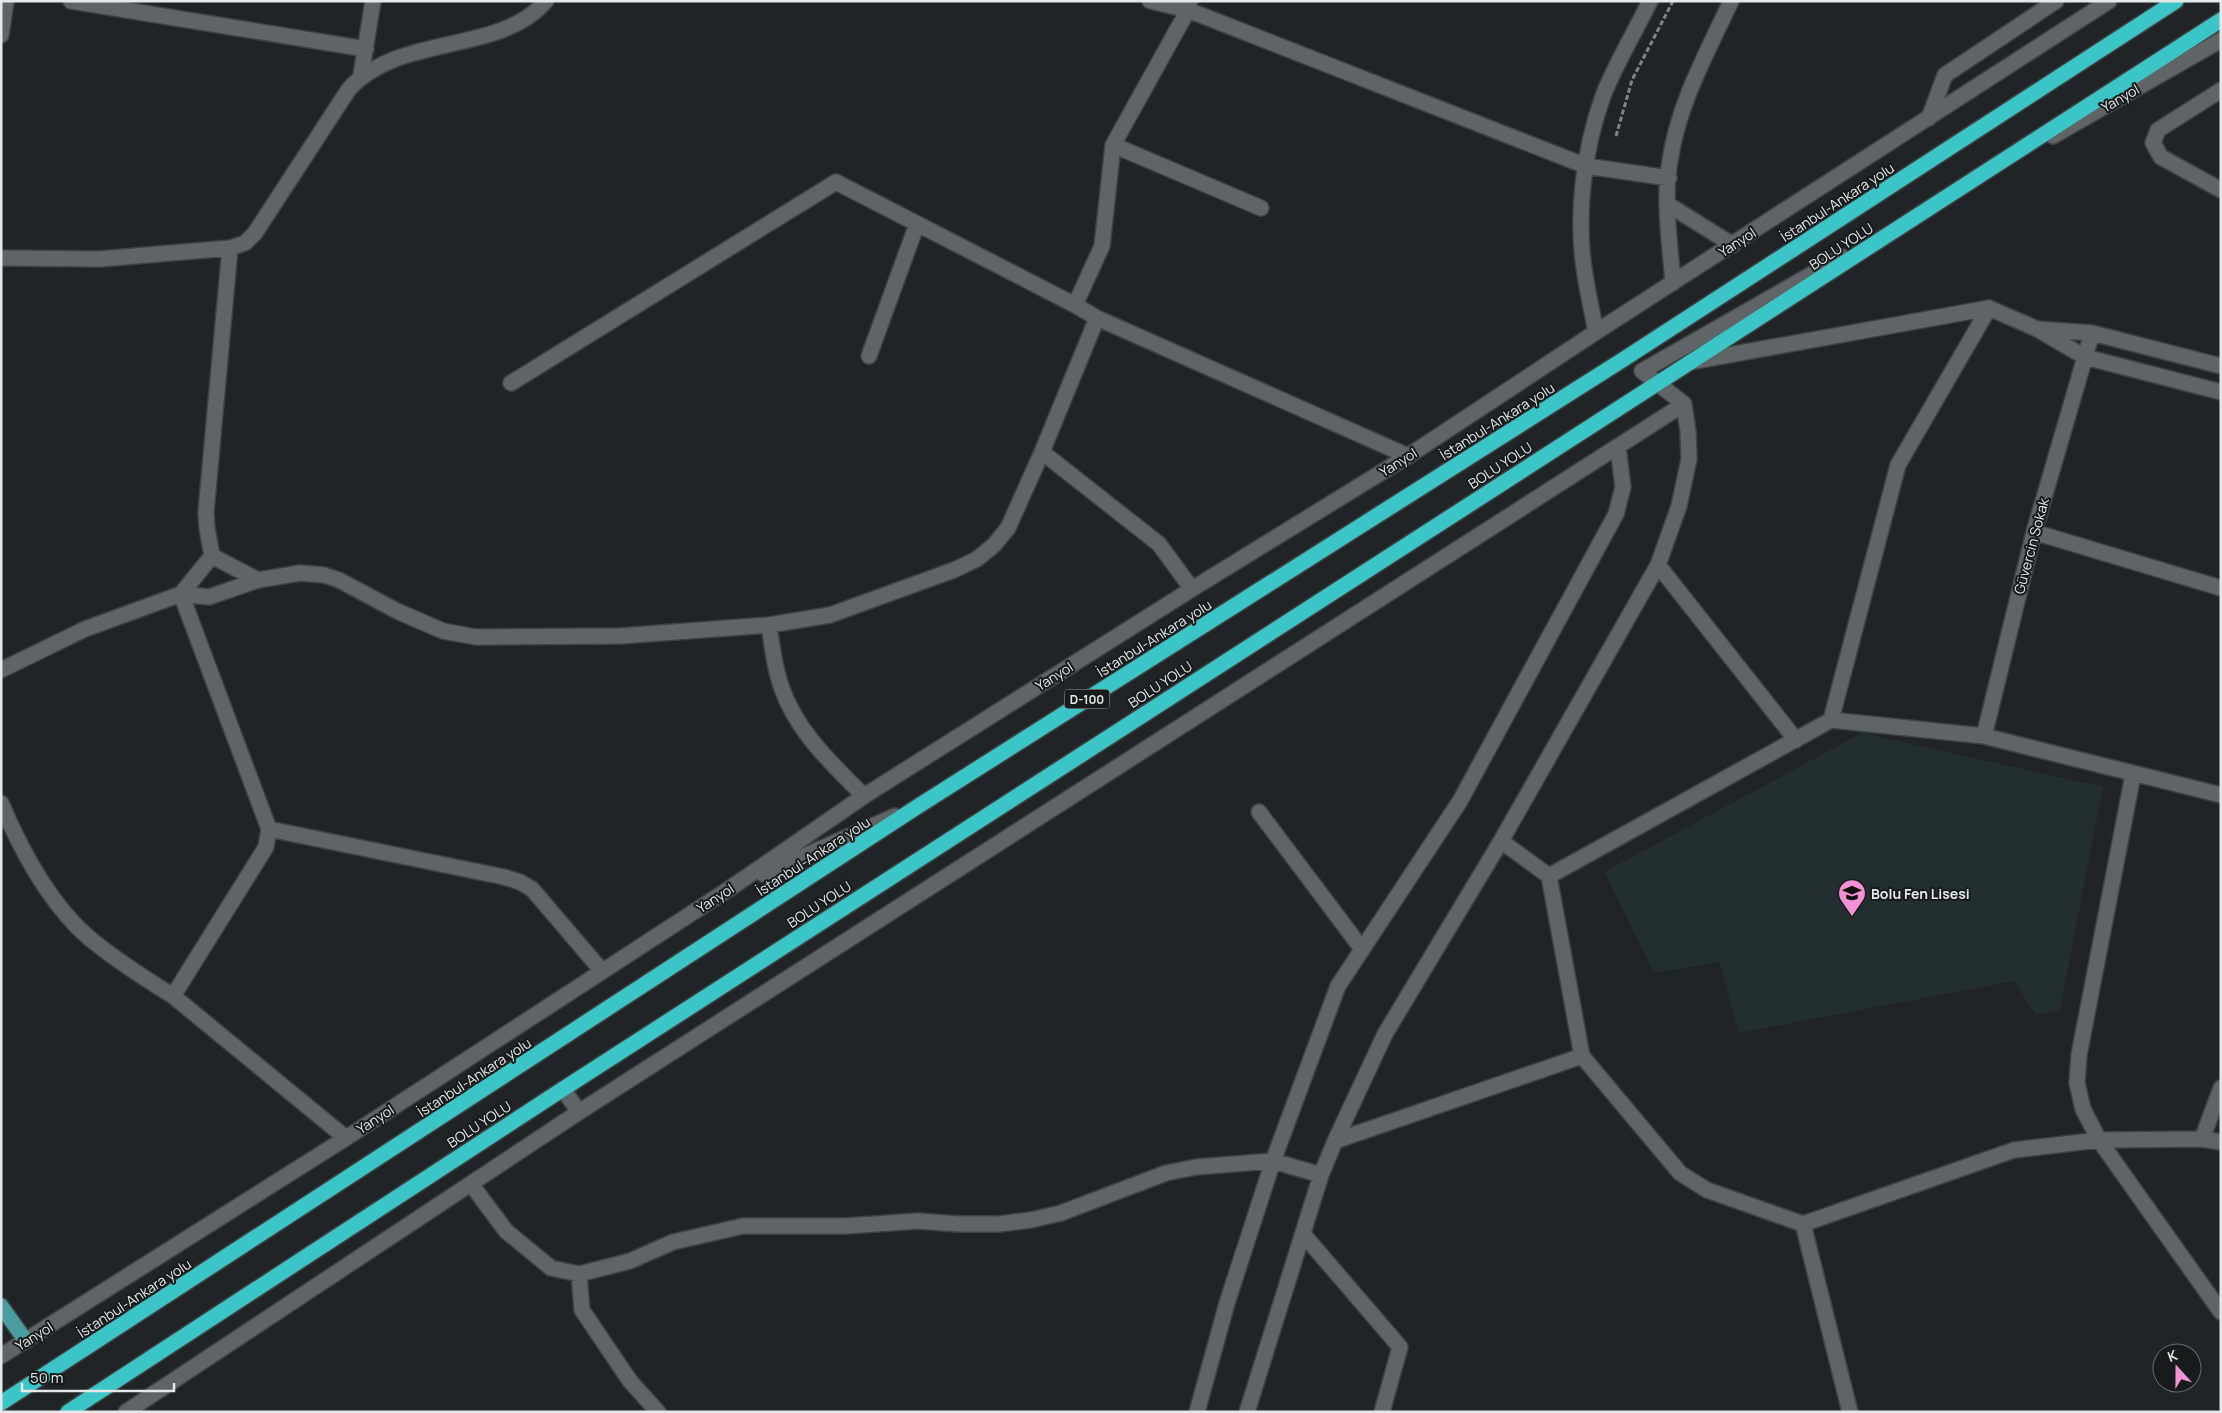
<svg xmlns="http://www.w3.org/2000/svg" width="2222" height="1413" font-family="Manrope,sans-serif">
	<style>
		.built { fill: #232e31 }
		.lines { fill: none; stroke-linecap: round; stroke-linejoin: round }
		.minor-casing { stroke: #3f4243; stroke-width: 18 }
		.major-casing { stroke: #3f4243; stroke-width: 18 }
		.highway-casing { stroke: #3f4243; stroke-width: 18 }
		.path { stroke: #828587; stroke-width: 3; stroke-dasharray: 5 2.5; stroke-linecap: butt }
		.minor { stroke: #5f6466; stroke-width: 15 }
		.major { stroke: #4a9ea0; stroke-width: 15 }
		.highway { stroke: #3cc5c7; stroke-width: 15 }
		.labels { text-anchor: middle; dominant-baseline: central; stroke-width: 4; stroke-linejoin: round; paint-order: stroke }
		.shield { fill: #171b1c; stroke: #a7aaac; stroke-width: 1 }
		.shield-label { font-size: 12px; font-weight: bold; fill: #e5e8e9 }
		.street-label { font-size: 14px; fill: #e5e8e9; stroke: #171b1c }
		.poi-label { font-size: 14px; font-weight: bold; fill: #e5e8e9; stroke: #171b1c; text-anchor: start }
	</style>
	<rect width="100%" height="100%" fill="#202426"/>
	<path class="built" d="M1862 733 2103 787 2060 1010 2036 1015 2014 981 1739 1033 1719 962 1654 973 1604 872Z"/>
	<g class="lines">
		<g class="minor-casing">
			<path id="minor" d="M71 1 366 49
				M1150 1 1188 10 1586 166 1669 178
				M1 35 6 1
				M361 75 373 1
				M2221 90 2158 130 2153 143 2161 157 2221 190
				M1929 118 1945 75 2056 1
				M2053 136 2221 40
				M1113 145 1261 208
				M1667 204 1733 245
				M1 258 100 259 230 248
				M1673 283C1670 243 1663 201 1670 161 1678 104 1707 53 1731 1
				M1097 318 1075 305 1102 246 1113 145 1188 10 1190 1
				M1596 332C1592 311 1587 290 1584 268 1576 213 1584 149 1603 96 1615 65 1635 32 1650 1
				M869 356 917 224
				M1690 362 1989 308 2037 329
				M2221 366 2092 333 2037 329 2085 357 2221 392
				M511 383 836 182 1075 305
				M1042 452 1097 318 1408 456
				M2034 532 2221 588
				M212 556 258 580
				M1658 565 1796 740
				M769 625C772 645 774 666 781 686 796 731 831 763 864 796
				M1 670 85 629 181 594 209 597 258 580 300 573 324 575 339 580 397 611 443 631 476 637 620 636 769 625 830 615 954 570 977 559 994 545 1008 528 1042 452 1159 544 1192 589
				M1831 720 1984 736 2221 795
				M1984 736 2034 532 2092 333
				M2133 775 2079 1055 2077 1083 2083 1109 2099 1140 2221 1312
				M1 803C21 850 49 903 88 937 114 959 144 978 173 996
				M1259 812 1362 949
				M269 829 181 594 212 556 207 528 206 512 230 248 245 243 255 233 349 89C400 33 500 55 546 1
				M1501 841 1549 876 1582 1056
				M763 874 895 816
				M1549 876 1831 720 1898 465 1989 308
				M563 1089 579 1112
				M346 1138 173 996 266 847 269 829 504 877 520 882 532 889 602 971
				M2202 1139 2221 1088
				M1335 1141 1582 1056 1680 1173 1707 1190 1803 1224 1850 1412
				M471 1184 506 1231 551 1268 579 1274 630 1261 673 1242 743 1226H846L918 1221 959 1224H999L1031 1220 1061 1213 1166 1173 1196 1167 1273 1161 1321 1175
				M1803 1224 2014 1150 2099 1140 2202 1139 2221 1142
				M1303 1234 1400 1347 1382 1412
				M579 1274 582 1310 630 1381 658 1412
				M1 1356 346 1138 729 889 864 796 1192 589 1408 456 1596 332 2109 1
				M126 1412 579 1112 1684 404 1642 371 1842 257
				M1197 1412 1227 1303 1273 1161 1338 986 1460 801 1616 514 1623 487 1618 447
				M1247 1412 1321 1175 1335 1141 1385 1034 1501 841 1658 565 1679 506 1689 459 1688 431 1684 404"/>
		</g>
		<g class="major-casing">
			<path id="major" d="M1 1306 26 1341"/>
		</g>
		<g class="highway-casing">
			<path id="highway" d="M1 1403 920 805 1624 359 2176 1
				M68 1412 563 1089 2221 20"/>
		</g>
		<path class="path" d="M1616 136 1632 80 1673 1"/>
		<use href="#minor" class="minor"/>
		<use href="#major" class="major"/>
		<use href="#highway" class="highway"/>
	</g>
	<defs>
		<g id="school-pin" transform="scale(1.4375)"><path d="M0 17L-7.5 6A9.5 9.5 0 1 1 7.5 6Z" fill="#f391d5" stroke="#171b1c"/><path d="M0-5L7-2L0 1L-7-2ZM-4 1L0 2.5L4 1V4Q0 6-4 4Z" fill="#111"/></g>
	</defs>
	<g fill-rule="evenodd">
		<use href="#school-pin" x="1852" y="893"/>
	</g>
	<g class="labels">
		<rect class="shield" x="1064.5" y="689.5" width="45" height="19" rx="4"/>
		<g class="shield-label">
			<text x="1087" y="699">D-100</text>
		</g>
		<g class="street-label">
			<text transform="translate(2120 98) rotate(-30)">Yanyol</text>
			<text transform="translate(1837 202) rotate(-33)">İstanbul-Ankara yolu</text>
			<text transform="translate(1737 242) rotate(-33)">Yanyol</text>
			<text transform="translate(1841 246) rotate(-33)">BOLU YOLU</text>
			<text transform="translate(1497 421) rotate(-32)">İstanbul-Ankara yolu</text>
			<text transform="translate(1398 462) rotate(-32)">Yanyol</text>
			<text transform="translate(1500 465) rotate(-33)">BOLU YOLU</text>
			<text transform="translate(2031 546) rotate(-75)">Güvercin Sokak</text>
			<text transform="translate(1154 638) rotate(-32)">İstanbul-Ankara yolu</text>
			<text transform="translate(1054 676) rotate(-32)">Yanyol</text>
			<text transform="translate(1160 684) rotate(-33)">BOLU YOLU</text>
			<text transform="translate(813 856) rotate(-33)">İstanbul-Ankara yolu</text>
			<text transform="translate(715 898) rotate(-33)">Yanyol</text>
			<text transform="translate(819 904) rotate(-33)">BOLU YOLU</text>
			<text transform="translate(474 1077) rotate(-33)">İstanbul-Ankara yolu</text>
			<text transform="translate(375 1119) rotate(-33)">Yanyol</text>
			<text transform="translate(479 1124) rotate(-33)">BOLU YOLU</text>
			<text transform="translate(134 1298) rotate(-33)">İstanbul-Ankara yolu</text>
			<text transform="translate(34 1336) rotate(-32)">Yanyol</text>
		</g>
		<g class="poi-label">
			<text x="1871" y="893">Bolu Fen Lisesi</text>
		</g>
	</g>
	<rect width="2222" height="1413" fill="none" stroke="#e5e8e9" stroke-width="5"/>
	<g transform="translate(2177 1368) rotate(339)"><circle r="24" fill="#171b1c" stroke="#696d6e"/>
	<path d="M0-4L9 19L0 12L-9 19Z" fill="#f391d5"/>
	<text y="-8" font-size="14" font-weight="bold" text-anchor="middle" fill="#e5e8e9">K</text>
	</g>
	<path d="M22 1383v8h152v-8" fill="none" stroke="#e5e8e9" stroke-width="2.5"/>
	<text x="30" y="1383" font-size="15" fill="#e5e8e9" stroke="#171b1c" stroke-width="4" paint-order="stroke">50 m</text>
</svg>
